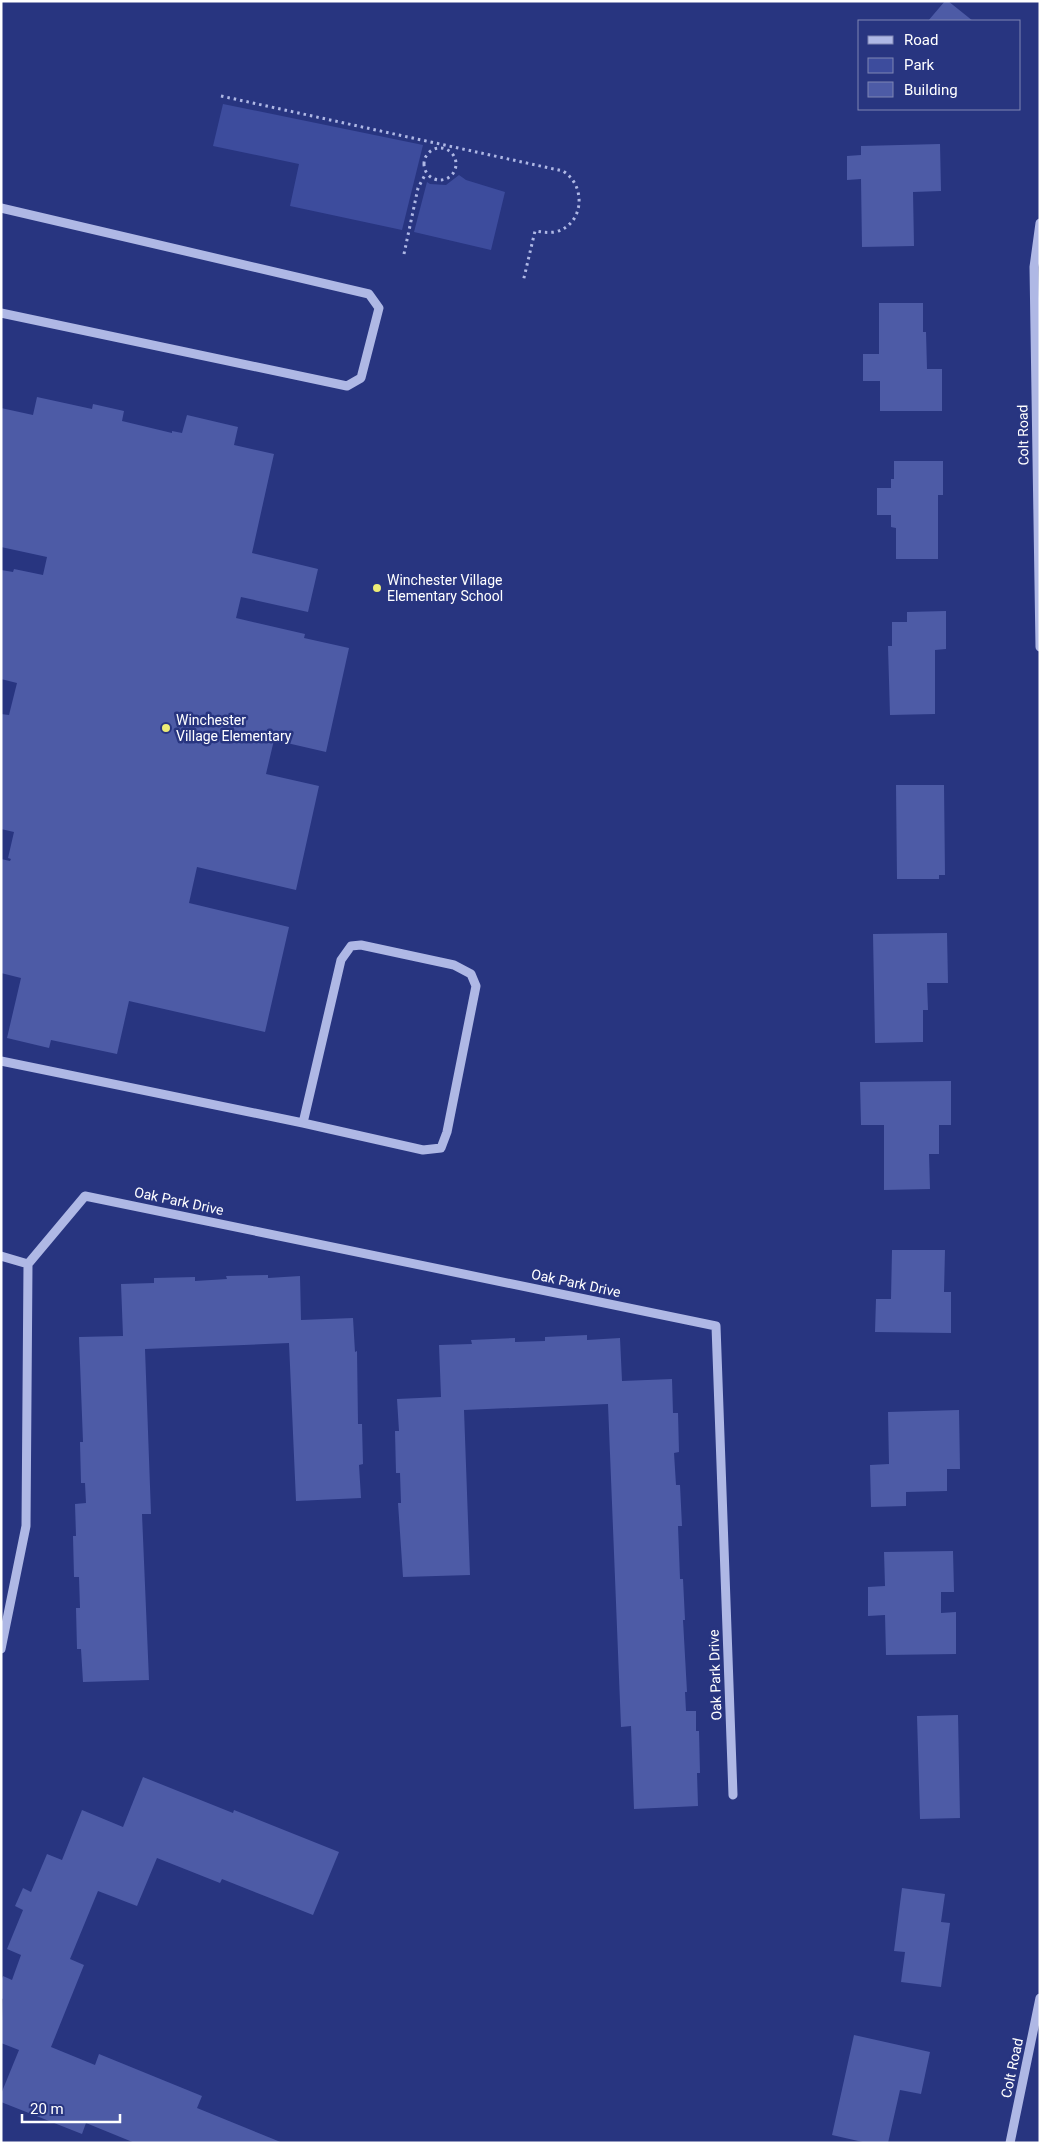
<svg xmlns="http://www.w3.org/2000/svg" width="1041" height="2144" font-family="Roboto,sans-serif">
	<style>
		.green { fill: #3d4c9d }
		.building { fill: #4d5ba6 }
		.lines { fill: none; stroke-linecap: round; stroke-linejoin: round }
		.path { stroke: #afb8e5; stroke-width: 3; stroke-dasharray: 2.5 4; stroke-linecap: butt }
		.minor { stroke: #afb8e5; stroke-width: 9 }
		.poi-dot { fill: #edec76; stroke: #283580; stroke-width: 2 }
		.labels { text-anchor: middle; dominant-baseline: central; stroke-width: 5; stroke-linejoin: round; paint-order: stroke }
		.street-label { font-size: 14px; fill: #fff; stroke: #283580 }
		.poi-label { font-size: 14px; fill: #fff; stroke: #283580; text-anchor: start }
	</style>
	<rect width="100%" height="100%" fill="#283580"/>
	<path class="green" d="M223 104 423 145 402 230 290 206 299 164 213 146Z
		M459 175 466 180 505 192 491 250 414 232 427 182 430 184 446 185Z"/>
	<path class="building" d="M945 1H948L973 21H928Z
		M940 144 941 191 913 192 914 246 862 247 861 179 847 180V156L861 155V146Z
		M879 303H923V332H926L927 369H942V411H880V381H863V354H879Z
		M37 397 92 409 93 404 124 411 122 421 172 433V431L182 433 187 415 238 427 234 445 274 454 252 553 318 569 308 612 241 597 236 618 305 634 304 638 349 648 326 752 274 740 266 774 319 786 296 890 197 867 189 903 289 927 265 1032 129 1001 117 1054 51 1040 49 1048 7 1038 21 978 1 973V859L10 861 11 859 8 858 14 832 1 829V714L9 715 17 683 1 679V570L13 572 14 569 43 575 47 557 1 547V408L33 415Z
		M894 461H943V495H938V559H896V528L891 527V515H877V488H891V479H894Z
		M946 611V649L935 650V714L890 715 888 646H892V622H907V612Z
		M896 785H944L945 875H939V879H897Z
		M947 933 948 983H927L928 1010H923V1042L875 1043 873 934Z
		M951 1081V1125H939V1154H929L930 1189 884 1190V1125H861L860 1082Z
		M892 1250H945L944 1292H951V1333L875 1332 876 1299H891Z
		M268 1275V1278L300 1276 301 1320 353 1318 355 1352 357 1351 358 1424H362L363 1464 359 1465 361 1498 296 1501 289 1343 145 1349 151 1514H142L149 1680 83 1682 81 1649H77L76 1608H80L79 1577H74L73 1536H76L75 1504 86 1503 85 1483H81L80 1442H83L79 1337 123 1336 121 1284 154 1283V1278L195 1277V1281L227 1279 226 1276Z
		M587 1335V1340L620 1338 622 1381 672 1379 673 1413H678L679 1452 674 1453 676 1485H680L682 1526H678L680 1579H683L685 1620H683L687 1692H685L686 1711H696V1731H699L700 1773H697L698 1806 634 1809 631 1726 621 1727 608 1404 464 1410 470 1575 403 1577 398 1503H401L400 1473H396L395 1431H399L397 1399 441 1397 439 1345 472 1344 471 1340 515 1338V1342L545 1341V1337Z
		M959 1410 960 1469H947V1491L906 1492V1506L871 1507 870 1465 889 1464 888 1412Z
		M953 1551 954 1592H941V1613L956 1612V1654L886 1655 885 1615 868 1616V1587L885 1586 884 1552Z
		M958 1715 960 1818 920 1819 917 1716Z
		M143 1777 233 1813 234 1810 339 1852 313 1915 222 1879 220 1883 157 1858 137 1906 98 1891 70 1959 84 1965 51 2047 95 2065 99 2054 202 2096 197 2108 283 2143H135L86 2123 82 2134 1 2102V2094L19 2050 1 2043 3 1999 1 1998V1981L3 1976 12 1980 21 1955 7 1949 23 1910 15 1906 23 1888 31 1892 47 1854 62 1860 82 1810 123 1827Z
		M902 1888 945 1894 941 1922 950 1923 941 1987 901 1982 905 1952 894 1951Z
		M854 2035 930 2052 921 2094 900 2090 888 2143H867L832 2135Z"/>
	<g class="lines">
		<path class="path" d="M221 96 563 171C587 186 584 225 555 232 548 233 542 232 535 231L523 282
			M424 164a16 16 0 1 1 32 0a16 16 0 1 1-32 0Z
			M404 254 418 188 426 173"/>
		<path class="minor" d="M1 208 369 294 379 308 361 378 347 386 1 313
			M1040 223 1034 267 1040 647
			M1 1061 303 1123 423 1150 441 1148 447 1132 476 986 471 974 454 965 361 945 351 946 341 960 303 1123
			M1 1256 28 1264 85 1196 716 1326 733 1795
			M1 1649 26 1526 28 1264
			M1010 2143 1040 1998"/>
	</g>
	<g class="poi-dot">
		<circle cx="377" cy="588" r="5"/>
		<circle cx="166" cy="728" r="5"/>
	</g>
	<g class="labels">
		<g class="street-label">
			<text transform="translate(1023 435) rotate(-91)">Colt Road</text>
			<text transform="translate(179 1201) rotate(12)">Oak Park Drive</text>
			<text transform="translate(576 1283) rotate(12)">Oak Park Drive</text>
			<text transform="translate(715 1675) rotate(-92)">Oak Park Drive</text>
			<text transform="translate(1012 2068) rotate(-78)">Colt Road</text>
		</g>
		<g class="poi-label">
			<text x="387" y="580">Winchester Village<tspan x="387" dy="16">Elementary School</tspan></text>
			<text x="176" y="720">Winchester<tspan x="176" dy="16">Village Elementary</tspan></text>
		</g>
	</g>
	<rect width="1041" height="2144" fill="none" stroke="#ffffff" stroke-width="5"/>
	<rect x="858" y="20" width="162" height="90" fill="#283580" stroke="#7e86b3"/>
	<rect x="868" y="36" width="25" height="8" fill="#afb8e5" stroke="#7e86b3"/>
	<text x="904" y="45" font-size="15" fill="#ffffff">Road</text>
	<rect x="868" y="58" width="25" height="15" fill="#3d4c9d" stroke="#7e86b3"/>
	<text x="904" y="70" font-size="15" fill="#ffffff">Park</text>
	<rect x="868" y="82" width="25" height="15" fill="#4d5ba6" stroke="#7e86b3"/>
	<text x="904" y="95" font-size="15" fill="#ffffff">Building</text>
	<path d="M22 2114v8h98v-8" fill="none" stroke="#ffffff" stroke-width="2.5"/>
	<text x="30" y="2114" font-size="15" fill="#ffffff" stroke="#283580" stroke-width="4" paint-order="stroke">20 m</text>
</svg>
